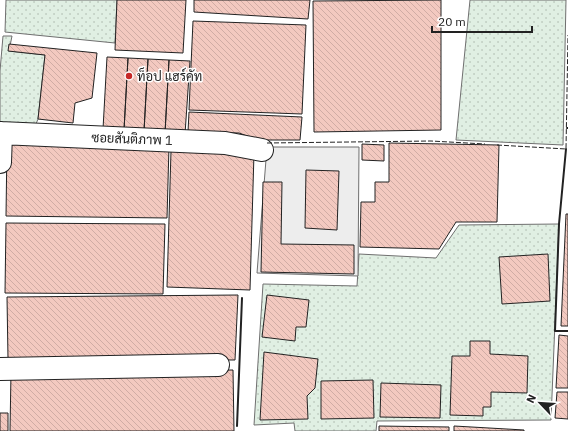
<svg xmlns="http://www.w3.org/2000/svg" width="568" height="431" font-family="'IBM Plex Sans',Sarabun,sans-serif">
	<style>
		.grass { fill: url(#grass-dots); stroke: #6f6f6f }
		.parking { fill: #ededed; stroke: #6f6f6f }
		.building { fill: url(#building-back-hatch); stroke: #222 }
		.lines { fill: none; stroke-linecap: round; stroke-linejoin: round }
		.street-casing { stroke: #222; stroke-width: 24 }
		.street { stroke: #fff; stroke-width: 22 }
		.fence { stroke: #222; stroke-width: 1; stroke-dasharray: 5 2; stroke-linecap: butt }
		.wall { stroke: #222; stroke-width: 2 }
		.poi-dot { fill: #c62828; stroke: #fff; stroke-width: 1.5 }
		.labels { text-anchor: middle; dominant-baseline: central; stroke-width: 3; stroke-linejoin: round; paint-order: stroke }
		.poi-label { font-size: 13px; fill: #222; stroke: #fff; text-anchor: start }
		.street-label { font-size: 13px; fill: #222; stroke: #fff }
	</style>
	<defs>
		<pattern id="grass-dots" width="8" height="8" patternUnits="userSpaceOnUse"><rect width="8" height="8" fill="#e0efe3"/><path d="M2 2h.1M6 6h.1" fill="none" stroke="#c0cdc2" stroke-width="1.8" stroke-linecap="round"/></pattern>
		<pattern id="building-back-hatch" width="6" height="6" patternUnits="userSpaceOnUse"><rect width="6" height="6" fill="#f3c9c0"/><path d="M-1 5l2 2M0 0l6 6M5-1l2 2" fill="none" stroke="#d0aca5"/></pattern>
	</defs>
	<rect width="100%" height="100%" fill="#fff"/>
	<path class="grass" d="M6 0H117L115 43 5 32Z
		M470 0H566L563 145 456 140Z
		M3 36H12L9 51 45 55 38 119 36 124 0 123V71Z
		M559 224 551 420 377 421 376 431H295L294 423 254 425 263 284 357 286 359 254 436 258 459 225Z"/>
	<path class="parking" d="M267 147H359L358 276 257 273Z"/>
	<path class="building" d="M117 0H186L183 53 115 50Z
		M194 0H310L308 19 194 12Z
		M441 0V130L314 132 313 1Z
		M193 21 306 25 302 114 189 110Z
		M9 44 97 53 92 98 75 103 73 123 38 119 45 55 8 51Z
		M107 57 128 58 124 130 103 129Z
		M128 58 148 59 144 131 124 130Z
		M148 59 169 60 165 133 144 131Z
		M169 60 190 61 185 134 165 133Z
		M189 112 302 117 300 140H258L239 133 188 132Z
		M7 143 169 146 167 218 6 216Z
		M389 143 499 145 497 222H456L439 249 360 247 361 202H375V182H389Z
		M362 144 384 145V161L362 160Z
		M171 151 254 153 250 290 167 287Z
		M306 170 339 171 337 230 305 228Z
		M263 182H282L281 244 354 245V274L261 272Z
		M566 214H568V326H561Z
		M6 223 165 224 163 294 5 293Z
		M548 254 550 301 502 304 499 257Z
		M238 295 235 360 8 359 7 297Z
		M267 295 309 300 306 327H296L295 341 262 337Z
		M559 335 568 336V388H556Z
		M470 341H490V354L528 356 527 393 491 392V407H483V416L450 415 452 356H470Z
		M264 352 318 359 315 388 307 396 308 419 260 420Z
		M233 370 234 431H10L11 372Z
		M373 380 374 418 321 419V381Z
		M381 383 441 385 440 418 380 417Z
		M557 392H568V419L555 418Z
		M0 413H8V431H0Z
		M379 426 449 427V431H379Z
		M454 426 524 430V431H454Z"/>
	<g class="lines">
		<g class="street-casing">
			<path id="street" d="M0 133 225 143 262 150
				M0 162 1 133
				M0 369 218 365"/>
		</g>
		<use href="#street" class="street"/>
		<path class="fence" d="M267 143 431 141 485 144
			M497 145 566 149 568 35"/>
		<path class="wall" d="M567 128H568
			M566 149 559 224 555 331H568
			M237 426 242 298"/>
	</g>
	<circle class="poi-dot" cx="129" cy="76" r="4"/>
	<g class="labels">
		<g class="poi-label">
			<text x="137" y="76">ท็อป แฮร์คัท</text>
		</g>
		<g class="street-label">
			<text transform="translate(132 139) rotate(2)">ซอยสันติภาพ 1</text>
		</g>
	</g>
	<g transform="translate(540 403) rotate(295)" stroke="#ffffff" stroke-width="3" paint-order="stroke">
	<path d="M0-3L7 15L0 10L-7 15Z" fill="#222222"/>
	<text y="-6" font-size="11" font-weight="bold" text-anchor="middle" fill="#222222">N</text>
	</g>
	<path d="M432 26v6h100v-6" fill="none" stroke="#222222" stroke-width="2"/>
	<text x="438" y="26" font-size="12" fill="#222222" stroke="#ffffff" stroke-width="3" paint-order="stroke">20 m</text>
</svg>
